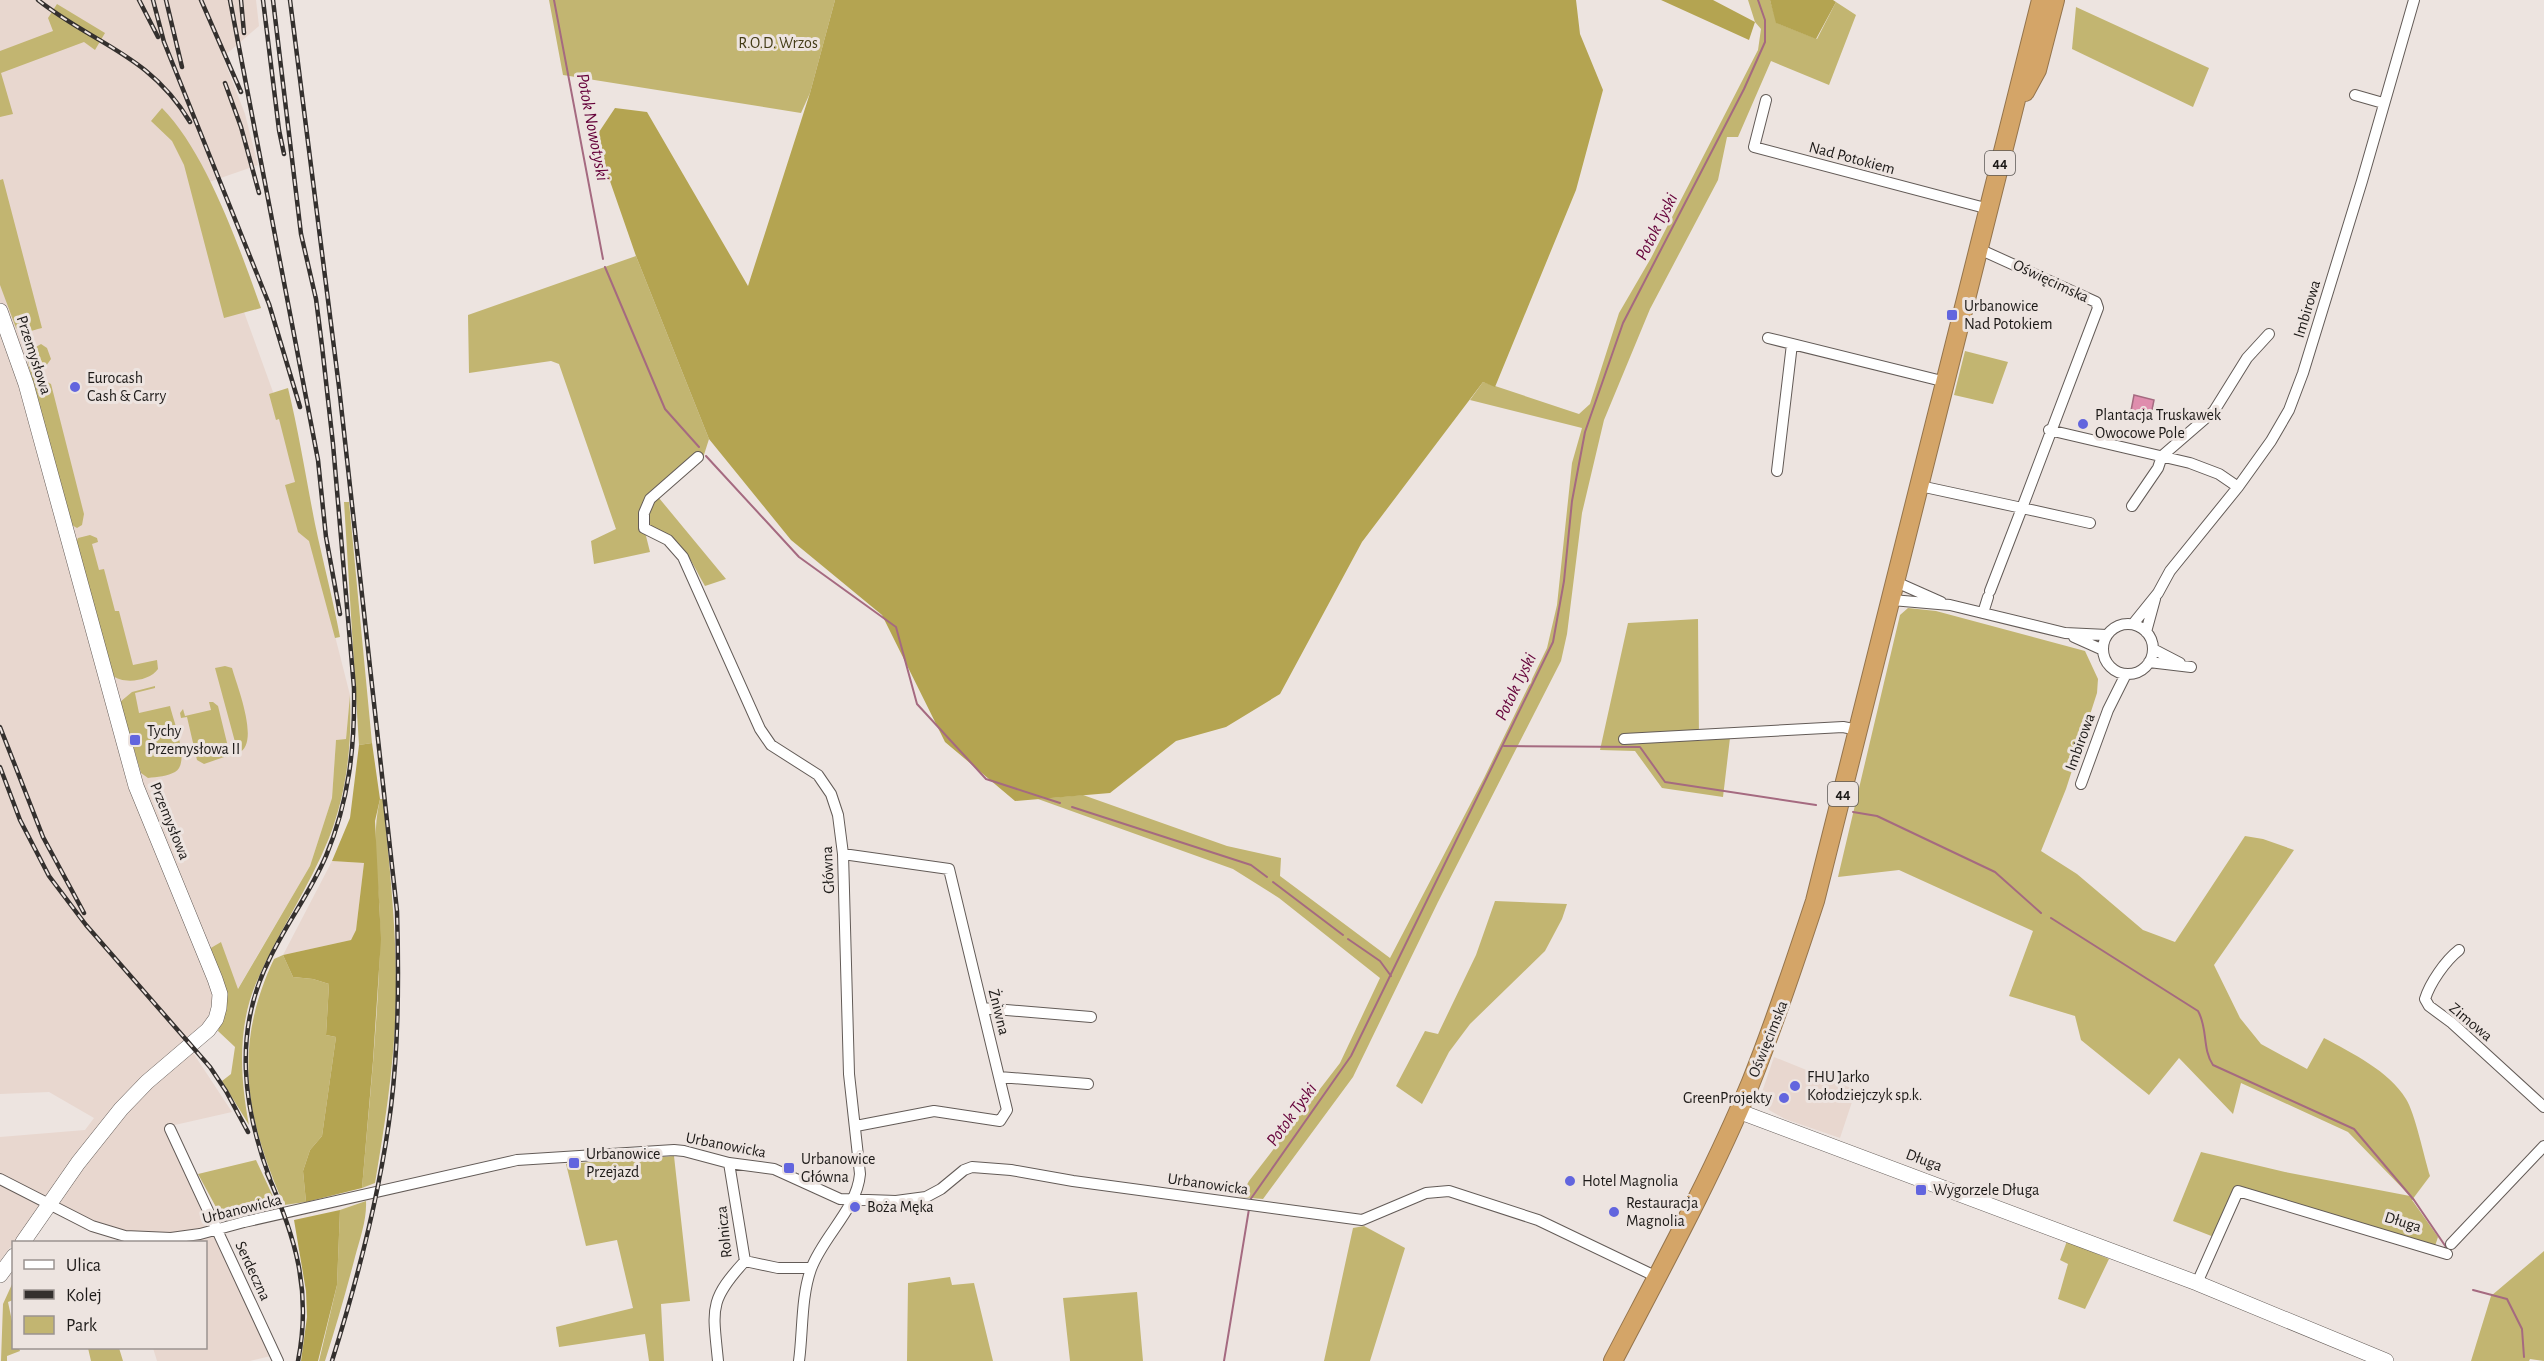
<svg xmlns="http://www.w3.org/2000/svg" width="2544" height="1361" font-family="'Alegreya Sans',sans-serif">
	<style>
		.built { fill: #e8d7cf }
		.green { fill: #c2b571 }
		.forest { fill: #b4a451 }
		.water { fill: #df8dad; stroke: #a56a80; stroke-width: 1.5 }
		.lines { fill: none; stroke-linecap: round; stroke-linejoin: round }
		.stream { stroke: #a56a80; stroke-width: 2 }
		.street-casing { stroke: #635b57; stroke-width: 12 }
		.secondary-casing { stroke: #635b57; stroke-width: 16 }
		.highway-casing { stroke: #94744c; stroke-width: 20 }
		.street { stroke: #fff; stroke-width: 10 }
		.secondary { stroke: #fff; stroke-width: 15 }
		.highway { stroke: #d4a568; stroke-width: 18 }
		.rail-casing { stroke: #34302e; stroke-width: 4.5 }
		.rail { stroke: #ede4e0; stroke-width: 2; stroke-dasharray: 7; stroke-linecap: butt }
		.poi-dot { fill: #6265de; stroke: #ede4e0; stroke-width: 2 }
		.labels { text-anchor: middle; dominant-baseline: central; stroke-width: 6; stroke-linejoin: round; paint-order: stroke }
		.shield { fill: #ede4e0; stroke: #5b5754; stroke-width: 1.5 }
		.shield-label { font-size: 15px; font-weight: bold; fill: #1d1a18 }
		.park-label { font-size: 16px; fill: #443d18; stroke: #ede4e0 }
		.street-label { font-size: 16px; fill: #1d1a18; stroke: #ede4e0 }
		.poi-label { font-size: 16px; fill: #1d1a18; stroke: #ede4e0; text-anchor: start }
		.water-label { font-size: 18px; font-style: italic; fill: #650039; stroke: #ede4e0 }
	</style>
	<rect width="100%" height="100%" fill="#ede4e0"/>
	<path class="built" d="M0 0H256L259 26 223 57 245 114 258 165 209 182 244 312 273 392 350 695 346 739 336 740 332 798 310 866 237 990 221 942 209 949 227 1001 186 1042 232 1112 166 1127 209 1221 217 1243 271 1356 250 1361H157L153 1348H206V1242H129L128 1231 92 1220 47 1198 0 1261V1137L85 1130 94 1118 49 1092 0 1094Z
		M332 861 364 863 356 930 351 940 283 955Z
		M1774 1057 1856 1090 1840 1138 1785 1119 1769 1110 1764 1102 1762 1092Z"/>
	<path class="green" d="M549 0H835L810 93 801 113 563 75Z
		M1748 0H1770L1777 23 1817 39 1836 2 1856 15 1829 85 1771 61 1738 137H1727L1718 180 1650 309 1604 420 1582 513 1567 634 1561 661 1438 902 1353 1077 1263 1199 1240 1197 1249 1181 1340 1063 1380 978 1279 898 1233 869 1038 799 1083 795 1227 846 1281 858 1280 876 1390 958 1484 778 1547 648 1557 605 1572 463 1582 428 1470 400 1483 382 1579 414 1590 404 1619 313 1651 258 1758 50 1761 29 1755 22Z
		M57 4 105 33 95 50 84 42 1 73 13 114 0 117V51L53 31 48 18Z
		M2076 7 2209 68 2193 107 2072 49Z
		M162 108C206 152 240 249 261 308L224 318 184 165 172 141 151 121Z
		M3 179 42 328C33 330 24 335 16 328L0 285V180Z
		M636 256 709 439 702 461 659 498 726 579 705 586C689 558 681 532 644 528L650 552 594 564 591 541 616 529 559 364 551 361 469 373 468 315Z
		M41 344 47 348 51 359 46 366 40 368 43 380 51 384 84 514 82 525 77 528 70 524 28 363 29 351Z
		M1965 351 2008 362 1993 404 1954 395Z
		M288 388C299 433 306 478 315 524 323 562 333 599 340 637L335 638 309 541 298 532 285 485 295 482 279 419 276 420 269 394Z
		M344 502H349L372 743 359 745Z
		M90 535 97 538 98 542 92 544 99 570 104 569 115 611H119L133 665 157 660 158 669C150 681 123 685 112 675L76 542 78 538Z
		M1908 608 1936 611 2085 651 2098 679 2097 693 2066 789 2041 851 2077 874 2143 930 2175 942 2245 836 2263 839 2294 850 2214 965 2240 1018 2261 1044 2307 1069 2324 1038C2352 1053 2389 1071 2406 1099 2415 1113 2424 1157 2430 1176L2412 1200 2448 1251 2438 1237 2435 1246 2237 1185 2214 1237 2173 1221 2201 1152 2285 1172 2410 1196 2348 1132 2241 1083 2233 1114 2179 1058 2149 1095 2081 1040 2075 1016 2009 996 2033 931 1899 870 1838 877 1900 615Z
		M1698 619 1699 741 1730 738 1723 797 1662 788 1635 751 1600 750 1628 623Z
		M225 666 232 668C237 686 261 745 238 753L215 668Z
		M155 686V688L135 693 139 713 170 706C173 720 191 763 175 772 168 776 157 777 148 778L141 773 120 702 132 692Z
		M350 695C352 744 347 792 329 838 309 888 278 932 257 981 237 1026 240 1078 249 1125L222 1081 231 1074 235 1047 218 1031 227 1001 209 949 221 942 238 989 310 866 332 798 336 740 346 739Z
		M209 702H213L218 706 229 751 227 756 204 764 197 760 187 717 181 718 180 713 183 709 185 716 211 710Z
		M380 799H383C389 861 396 924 396 987 396 1053 386 1118 375 1183L362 1188C369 1106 378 1023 380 941 382 894 369 846 380 799Z
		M1495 901 1567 904 1562 919 1545 951 1470 1024 1449 1052 1422 1104 1396 1086 1425 1031 1438 1034 1476 955Z
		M283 955 293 977 313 979 329 984 326 1035 336 1037 322 1136 310 1150 303 1171 306 1202 284 1205C246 1118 232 1048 274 959Z
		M674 1156 690 1301 661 1304 664 1361H649L645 1334 559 1347 556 1327 633 1308 617 1240 586 1246 566 1164Z
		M256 1160 278 1207 223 1220 198 1174Z
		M366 1201C367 1219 360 1239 355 1257 346 1292 336 1326 325 1361H319L337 1285 340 1210Z
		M1364 1226 1405 1248 1370 1361H1324L1353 1228Z
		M2067 1241 2109 1259 2085 1309 2058 1299 2068 1264 2060 1260Z
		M2544 1251V1361L2530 1359 2529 1361H2471L2491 1296Z
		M950 1277 952 1285 974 1283 993 1361H907L908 1283Z
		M13 1282V1300L8 1302 13 1326 14 1348H19L20 1351 7 1356V1361H1L3 1304Z
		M1137 1292 1143 1361H1070L1063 1298Z
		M88 1348H119L123 1361H91Z"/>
	<path class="forest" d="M835 0H1576L1580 34 1603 90 1576 190 1495 387 1483 382 1362 542 1280 694 1226 727 1176 741 1110 793 1015 801 945 742 882 615 791 540 709 439 636 256 595 138 615 108 647 112 748 286 810 93Z
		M1661 0H1713L1755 22 1749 40Z
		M1770 0H1833L1836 2 1816 39 1776 23Z
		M372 743 380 799 375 821 381 939 373 1061 362 1188 306 1202 303 1171 310 1150 322 1136 336 1037 326 1035 329 984 313 979 293 977 283 955 351 940 356 930 364 863 332 861 350 818 359 745Z
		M340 1210 337 1285 318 1361H301L307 1317 306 1291 294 1220Z"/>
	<path class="water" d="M2134 395 2154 400 2150 420 2130 416Z"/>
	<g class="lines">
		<path class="stream" d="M554 0 603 259
			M605 267 665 409 699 447
			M706 456 799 557 896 627 917 704 986 779 1060 803
			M1504 746 1640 747 1665 782 1816 805
			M1072 807 1251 865 1267 877
			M1853 812 1877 816 1995 872 2041 913
			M1273 882 1343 935
			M2051 918 2198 1011C2208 1028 2202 1049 2213 1065L2354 1129 2414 1200 2446 1247
			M1348 939 1380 961 1391 976
			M1250 1200 1351 1056 1553 642 1564 581 1572 501 1585 432 1623 323 1744 89 1765 42V20L1758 0
			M2473 1290 2507 1299 2522 1329 2524 1357
			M1224 1361 1249 1209"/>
		<g class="street-casing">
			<path id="street" d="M2355 95 2383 103
				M1766 100 1754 147 1989 209
				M1768 338 1946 382
				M2049 430 2190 463 2219 474 2238 487
				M698 457 650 499 644 513V528L668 540 683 557 760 729 771 745 818 775 831 794 838 815 843 854 849 1074 860 1174C857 1209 823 1236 811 1269 801 1297 803 1331 799 1361
				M1777 471 1792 344
				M1920 486 2022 508 2098 308 2096 302 1979 249
				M2132 506 2158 468 2162 456 2214 411 2247 358 2269 334
				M1896 582 1941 602
				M1990 591 2022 508 2090 523
				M1892 600 1950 605 2065 633 2107 635
				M1983 613 1988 597
				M2133 624 2158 593 2170 571 2238 487 2271 441 2289 410 2303 373 2362 181 2414 0
				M2103 649a25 25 0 1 1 50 0a25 25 0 1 1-50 0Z
				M2146 632 2155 599
				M2074 637 2103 650
				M2153 649 2180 663
				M2149 662 2191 667
				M1624 739 1843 727 1858 730
				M2081 784 2108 710 2126 674
				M843 854 949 869 1007 1110 1000 1121 934 1111 856 1126
				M2459 950C2445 961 2430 983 2425 999L2429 1006 2452 1023 2544 1107
				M983 1008 1091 1017
				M999 1077 1088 1084
				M170 1129 278 1361
				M729 1163 745 1261
				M0 1179 92 1226 125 1236 171 1238 200 1234 244 1222 517 1160 674 1150 684 1151 729 1163 774 1169 840 1199 896 1201 926 1197 941 1189 964 1170 972 1167 1011 1170 1073 1181 1362 1220 1426 1193 1449 1191 1538 1220 1657 1277
				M2451 1244 2544 1146
				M745 1261 778 1268H811
				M2197 1283 2238 1191 2447 1254
				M718 1361C713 1309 708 1301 745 1261"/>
		</g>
		<g class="secondary-casing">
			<path id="secondary" d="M0 311 26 384 136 786 215 979 220 994 219 1008 216 1019 208 1030 147 1082 121 1109 78 1163 23 1242
				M1738 1111 2197 1283 2386 1361
				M0 1275 14 1256"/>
		</g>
		<g class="highway-casing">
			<path id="highway" d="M2025 92 2037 70 2055 0
				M1613 1361C1661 1269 1711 1178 1751 1082 1775 1022 1795 962 1815 901L2041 0"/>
		</g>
		<use href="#street" class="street"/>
		<use href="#secondary" class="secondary"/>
		<use href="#highway" class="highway"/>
		<g class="rail-casing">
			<path id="rail" d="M38 0C95 45 149 54 190 122
				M139 0 158 37
				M153 0 164 42 269 304 300 407
				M166 0 182 67
				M201 0 241 92
				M230 0 318 460 326 537 340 614
				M241 0 244 33
				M263 0 279 130 284 154
				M290 0 339 387 397 911C399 976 399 1042 391 1107 380 1194 358 1278 332 1361
				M225 83 241 127 259 193
				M0 727 43 837 84 913
				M0 767 20 820 49 876 86 925 210 1067 226 1091 248 1132
				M267 1173C295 1236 312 1290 298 1361
				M270 1179C243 1107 233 1032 269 960 286 924 310 893 326 856 349 801 355 747 354 688L333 444 322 346 316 299 301 234 273 0"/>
		</g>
		<use href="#rail" class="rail"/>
	</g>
	<g class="poi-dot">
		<rect x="1946" y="309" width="12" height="12" rx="3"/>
		<circle cx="75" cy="387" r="6"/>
		<circle cx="2083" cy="424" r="6"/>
		<rect x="129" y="734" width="12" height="12" rx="3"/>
		<circle cx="1795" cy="1086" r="6"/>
		<circle cx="1784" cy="1098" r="6"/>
		<rect x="568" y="1157" width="12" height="12" rx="3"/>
		<rect x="783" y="1162" width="12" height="12" rx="3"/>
		<circle cx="1570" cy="1181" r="6"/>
		<rect x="1915" y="1184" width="12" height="12" rx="3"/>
		<circle cx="855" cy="1207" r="6"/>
		<circle cx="1614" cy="1212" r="6"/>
	</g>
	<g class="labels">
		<g class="shield">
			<rect x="1985" y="151" width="30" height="24" rx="4.5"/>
			<rect x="1828" y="782" width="30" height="24" rx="4.5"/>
		</g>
		<g class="shield-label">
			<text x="2000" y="163">44</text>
			<text x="1843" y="794">44</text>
		</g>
		<g class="park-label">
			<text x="778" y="43">R.O.D. Wrzos</text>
		</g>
		<g class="street-label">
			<text transform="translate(1852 158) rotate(15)">Nad Potokiem</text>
			<text transform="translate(2051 281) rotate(25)">Oświęcimska</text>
			<text transform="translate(2307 309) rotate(-73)">Imbirowa</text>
			<text transform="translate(34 355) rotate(72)">Przemysłowa</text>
			<text transform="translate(2080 742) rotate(-70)">Imbirowa</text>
			<text transform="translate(170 821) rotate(68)">Przemysłowa</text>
			<text transform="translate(828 870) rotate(-93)">Główna</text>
			<text transform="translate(999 1012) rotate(76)">Żniwna</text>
			<text transform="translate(2471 1022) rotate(40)">Zimowa</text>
			<text transform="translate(1768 1039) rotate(-68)">Oświęcimska</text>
			<text transform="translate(726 1145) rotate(11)">Urbanowicka</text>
			<text transform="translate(1924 1160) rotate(21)">Długa</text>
			<text transform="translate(1208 1184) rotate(8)">Urbanowicka</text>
			<text transform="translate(242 1209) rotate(-14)">Urbanowicka</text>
			<text transform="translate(2403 1222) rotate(17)">Długa</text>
			<text transform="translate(724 1232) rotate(-96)">Rolnicza</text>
			<text transform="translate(253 1271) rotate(65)">Serdeczna</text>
		</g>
		<g class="poi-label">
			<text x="1964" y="306">Urbanowice<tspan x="1964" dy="18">Nad Potokiem</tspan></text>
			<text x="87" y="378">Eurocash<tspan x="87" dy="18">Cash &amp; Carry</tspan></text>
			<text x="2095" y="415">Plantacja Truskawek<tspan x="2095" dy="18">Owocowe Pole</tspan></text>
			<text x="147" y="731">Tychy<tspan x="147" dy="18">Przemysłowa II</tspan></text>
			<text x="1807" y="1077">FHU Jarko<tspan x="1807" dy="18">Kołodziejczyk sp.k.</tspan></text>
			<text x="1772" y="1098" text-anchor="end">GreenProjekty</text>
			<text x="586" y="1154">Urbanowice<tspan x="586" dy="18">Przejazd</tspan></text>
			<text x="801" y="1159">Urbanowice<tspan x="801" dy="18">Główna</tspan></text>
			<text x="1582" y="1181">Hotel Magnolia</text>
			<text x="1933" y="1190">Wygorzele Długa</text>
			<text x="1626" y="1203">Restauracja<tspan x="1626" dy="18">Magnolia</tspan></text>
			<text x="867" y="1207">Boża Męka</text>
		</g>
		<g class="water-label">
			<text transform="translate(592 127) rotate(79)">Potok Nowotyski</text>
			<text transform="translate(1657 227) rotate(-63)">Potok Tyski</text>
			<text transform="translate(1516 687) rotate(-64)">Potok Tyski</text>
			<text transform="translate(1292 1115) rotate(-54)">Potok Tyski</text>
		</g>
	</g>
	<rect x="12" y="1241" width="195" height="108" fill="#ede4e0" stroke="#9a9390" stroke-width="1.5"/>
	<rect x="24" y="1260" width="30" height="9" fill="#ffffff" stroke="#9a9390" stroke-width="1.5"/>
	<text x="66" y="1271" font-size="18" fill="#1d1a18">Ulica</text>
	<rect x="24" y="1290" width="30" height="9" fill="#34302e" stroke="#9a9390" stroke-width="1.5"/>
	<text x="66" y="1301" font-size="18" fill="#1d1a18">Kolej</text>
	<rect x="24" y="1316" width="30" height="18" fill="#c2b571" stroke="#9a9390" stroke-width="1.5"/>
	<text x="66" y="1331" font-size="18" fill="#1d1a18">Park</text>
</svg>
